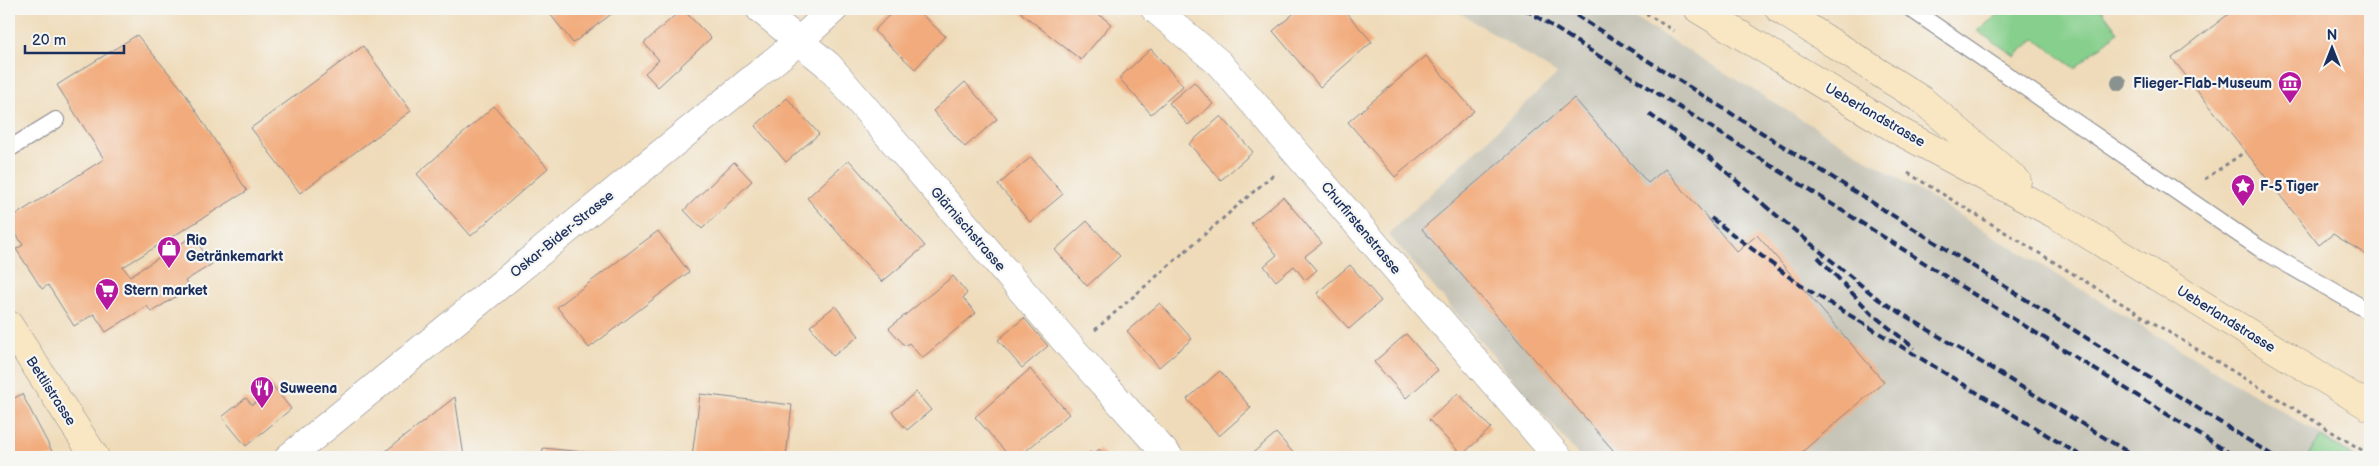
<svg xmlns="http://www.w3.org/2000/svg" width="2379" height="466" font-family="'Balsamiq Sans',sans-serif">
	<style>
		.industrial { fill: #c7c5b8 }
		.green { fill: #86cf8c; stroke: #507f75 }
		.building { fill: #f2ab7b }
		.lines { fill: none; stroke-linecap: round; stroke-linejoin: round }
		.lane-casing { stroke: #85858c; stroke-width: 18 }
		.street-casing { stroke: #85858c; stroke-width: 29 }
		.secondary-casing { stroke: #85858c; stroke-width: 29 }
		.path { stroke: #85858c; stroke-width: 3; stroke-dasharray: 4 4; stroke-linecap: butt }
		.lane { stroke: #fff; stroke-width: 16 }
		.street { stroke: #fff; stroke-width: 28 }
		.secondary { stroke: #f9e7c3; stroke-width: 28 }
		.rail { stroke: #1b2f5e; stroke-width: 4; stroke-dasharray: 8 4; stroke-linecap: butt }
		.tree { fill: #89928e }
		.labels { text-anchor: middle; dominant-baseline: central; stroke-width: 4.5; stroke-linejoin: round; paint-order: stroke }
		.poi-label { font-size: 14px; font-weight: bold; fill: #1b2f5e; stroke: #f6f6f2; text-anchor: start }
		.street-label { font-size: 14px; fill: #1b2f5e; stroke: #f6f6f2 }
	</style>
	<rect width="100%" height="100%" fill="#f6f6f2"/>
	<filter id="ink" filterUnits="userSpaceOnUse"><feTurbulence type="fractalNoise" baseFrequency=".02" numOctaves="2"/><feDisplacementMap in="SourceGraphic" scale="10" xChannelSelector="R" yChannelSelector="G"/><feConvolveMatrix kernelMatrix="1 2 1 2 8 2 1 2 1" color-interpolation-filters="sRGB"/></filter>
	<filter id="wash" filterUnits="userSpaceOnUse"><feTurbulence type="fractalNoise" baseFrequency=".0096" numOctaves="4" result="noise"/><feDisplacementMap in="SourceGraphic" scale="20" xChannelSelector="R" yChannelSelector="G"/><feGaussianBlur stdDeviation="1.12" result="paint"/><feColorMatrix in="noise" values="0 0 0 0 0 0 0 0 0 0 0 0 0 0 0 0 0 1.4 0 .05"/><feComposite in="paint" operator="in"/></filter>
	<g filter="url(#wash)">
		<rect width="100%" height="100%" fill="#efdbb9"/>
		<path class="industrial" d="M1454 9H1620L2357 457H1580L1388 234 1557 74Z"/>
		<path class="green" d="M2005 9H2101L2118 32 2075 68 2035 39 2015 56 1977 31Z
			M2321 437 2354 457H2306Z"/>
		<g id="blocks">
			<path class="building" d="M546 9H618L573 43Z
				M682 9 711 38 658 87 645 73 659 60 644 43Z
				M895 9H916L945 36 915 69 874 31Z
				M1024 9H1092L1111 24 1081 60 1021 13Z
				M1299 9H1343L1372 42 1320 87 1273 31Z
				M2235 9H2370V257L2333 234 2319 245 2172 58Z
				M137 35 182 89 247 191 123 267 130 276 193 236 212 264 185 281 190 288 151 312 147 306 106 332 94 314 74 326 48 285 42 289 16 249 23 245 9 223V219L104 159 57 85Z
				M363 46 411 111 300 193 251 128Z
				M1151 49 1183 86 1151 114 1119 78Z
				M1426 56 1474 111 1395 177 1348 122Z
				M965 82 997 119 965 147 933 111Z
				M1194 82 1213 104 1188 125 1169 103Z
				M787 98 819 134 786 162 755 126Z
				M1574 98 1648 183 1665 169 1737 252 1757 235 1884 382 1796 457H1619L1422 229Z
				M494 106 548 168 471 236 417 174Z
				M1221 116 1253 152 1221 180 1189 144Z
				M1031 157 1063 194 1030 222 998 185Z
				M849 160 925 246 882 282 807 198Z
				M734 162 752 181 702 229 684 210Z
				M1283 197 1322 243 1305 256 1317 270 1305 280 1294 266 1276 281 1264 266 1277 255 1251 223Z
				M1087 221 1120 256 1087 286 1055 250Z
				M658 231 689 272 589 348 557 307Z
				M1350 265 1381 301 1349 329 1317 293Z
				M953 276 967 293 963 298 976 313 922 358 909 343 905 346 889 328Z
				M1160 303 1192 339 1159 367 1127 331Z
				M835 306 859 336 833 356 810 326Z
				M1024 318 1048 346 1022 368 998 340Z
				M1406 334 1438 370 1406 398 1374 362Z
				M1030 369 1069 414 1019 457H1010L975 417Z
				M1220 371 1251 408 1219 436 1187 399Z
				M269 381 291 409 246 446 222 417 246 398 252 405 262 397 256 391Z
				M916 392 931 410 907 430 892 412Z
				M1458 393 1491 428 1462 455 1429 420Z
				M22 394 55 457H9V401Z
				M700 394 792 405 786 457H692Z
				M455 397 464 457H378Z
				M1276 433 1297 457H1248Z
				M543 448 624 456V457H542Z
				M1099 449 1106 457H1084L1090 452 1093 455Z"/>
		</g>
	</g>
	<g filter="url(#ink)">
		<use href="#blocks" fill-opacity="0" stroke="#85858c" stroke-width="1"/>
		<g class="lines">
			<g class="lane-casing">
				<path id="lane" d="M1911 9 2259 248 2370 312
					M9 149 56 120"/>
			</g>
			<g class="street-casing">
				<path id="street" d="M760 9 828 65 1073 350 1169 457
					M1155 9 1219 63 1558 457
					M289 457 800 40 834 9"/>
			</g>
			<g class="secondary-casing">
				<path id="secondary" d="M1698 9 1899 131 2056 215 2370 407
					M1779 9 1922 100 2017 181
					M9 325 95 457"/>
			</g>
			<path class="path" d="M1639 9 1674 31
				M1908 173 2370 455
				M2205 179 2246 151
				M1095 330 1275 173"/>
			<use href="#lane" class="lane"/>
			<use href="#street" class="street"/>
			<use href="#secondary" class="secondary"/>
			<path class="rail" d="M1525 9 1967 290 2236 457
				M1566 9 2275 457
				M1649 114 1708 156 1770 210
				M1764 205 1878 299 2136 457
				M1711 218 1800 285 2083 457
				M1818 257 1872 314 1914 348"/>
		</g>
		<circle class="tree" cx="2119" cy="83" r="8"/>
	</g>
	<defs>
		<g id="museum-pin" transform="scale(1.25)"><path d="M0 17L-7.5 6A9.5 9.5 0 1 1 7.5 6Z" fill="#b5179e" stroke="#f6f6f2"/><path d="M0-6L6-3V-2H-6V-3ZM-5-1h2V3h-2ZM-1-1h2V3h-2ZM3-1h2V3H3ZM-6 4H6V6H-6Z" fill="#fff"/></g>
		<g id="sight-pin" transform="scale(1.25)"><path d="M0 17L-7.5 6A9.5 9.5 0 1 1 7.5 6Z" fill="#b5179e" stroke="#f6f6f2"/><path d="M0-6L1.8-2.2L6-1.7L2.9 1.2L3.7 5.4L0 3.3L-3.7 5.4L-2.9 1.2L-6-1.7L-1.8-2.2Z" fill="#fff"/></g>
		<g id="shop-pin" transform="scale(1.25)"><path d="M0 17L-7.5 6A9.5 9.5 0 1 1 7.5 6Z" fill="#b5179e" stroke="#f6f6f2"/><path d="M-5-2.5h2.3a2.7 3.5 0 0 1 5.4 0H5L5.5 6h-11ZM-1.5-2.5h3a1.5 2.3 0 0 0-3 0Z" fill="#fff"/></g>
		<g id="supermarket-pin" transform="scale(1.25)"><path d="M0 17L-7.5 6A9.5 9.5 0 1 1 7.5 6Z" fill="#b5179e" stroke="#f6f6f2"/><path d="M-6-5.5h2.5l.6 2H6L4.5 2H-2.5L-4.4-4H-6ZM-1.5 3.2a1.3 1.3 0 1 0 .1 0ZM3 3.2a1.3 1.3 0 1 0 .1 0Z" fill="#fff"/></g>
		<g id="restaurant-pin" transform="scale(1.25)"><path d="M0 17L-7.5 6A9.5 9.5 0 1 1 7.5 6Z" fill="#b5179e" stroke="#f6f6f2"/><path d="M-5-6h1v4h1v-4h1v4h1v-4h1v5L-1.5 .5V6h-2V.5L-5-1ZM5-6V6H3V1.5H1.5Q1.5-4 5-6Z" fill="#fff"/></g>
	</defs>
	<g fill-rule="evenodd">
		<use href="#museum-pin" x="2290" y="83"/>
		<use href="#sight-pin" x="2243" y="186"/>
		<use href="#shop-pin" x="169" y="248"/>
		<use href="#supermarket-pin" x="107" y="290"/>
		<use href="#restaurant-pin" x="262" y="388"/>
	</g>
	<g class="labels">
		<g class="poi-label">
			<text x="2272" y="83" text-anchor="end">Flieger-Flab-Museum</text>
			<text x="2260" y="186">F-5 Tiger</text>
			<text x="186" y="240">Rio<tspan x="186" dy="16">Getränkemarkt</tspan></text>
			<text x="124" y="290">Stern market</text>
			<text x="280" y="388">Suweena</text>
		</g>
		<g class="street-label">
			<text transform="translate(1875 115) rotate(30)">Ueberlandstrasse</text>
			<text transform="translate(1361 228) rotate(50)">Churfirstenstrasse</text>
			<text transform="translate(968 229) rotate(49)">Glärnischstrasse</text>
			<text transform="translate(562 234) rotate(-39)">Oskar-Bider-Strasse</text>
			<text transform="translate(2226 319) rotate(32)">Ueberlandstrasse</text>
			<text transform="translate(51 391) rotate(57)">Bettlistrasse</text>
		</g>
	</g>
	<rect width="2379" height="466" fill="none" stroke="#f6f6f2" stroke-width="30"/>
	<g transform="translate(2332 48)" stroke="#f6f6f2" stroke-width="4" paint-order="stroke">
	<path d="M0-4L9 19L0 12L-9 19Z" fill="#1b2f5e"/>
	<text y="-8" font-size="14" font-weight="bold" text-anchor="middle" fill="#1b2f5e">N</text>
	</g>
	<path d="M25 45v8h99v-8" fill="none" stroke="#1b2f5e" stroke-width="2.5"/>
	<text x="32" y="45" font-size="15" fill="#1b2f5e" stroke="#f6f6f2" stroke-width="4" paint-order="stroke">20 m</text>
</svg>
